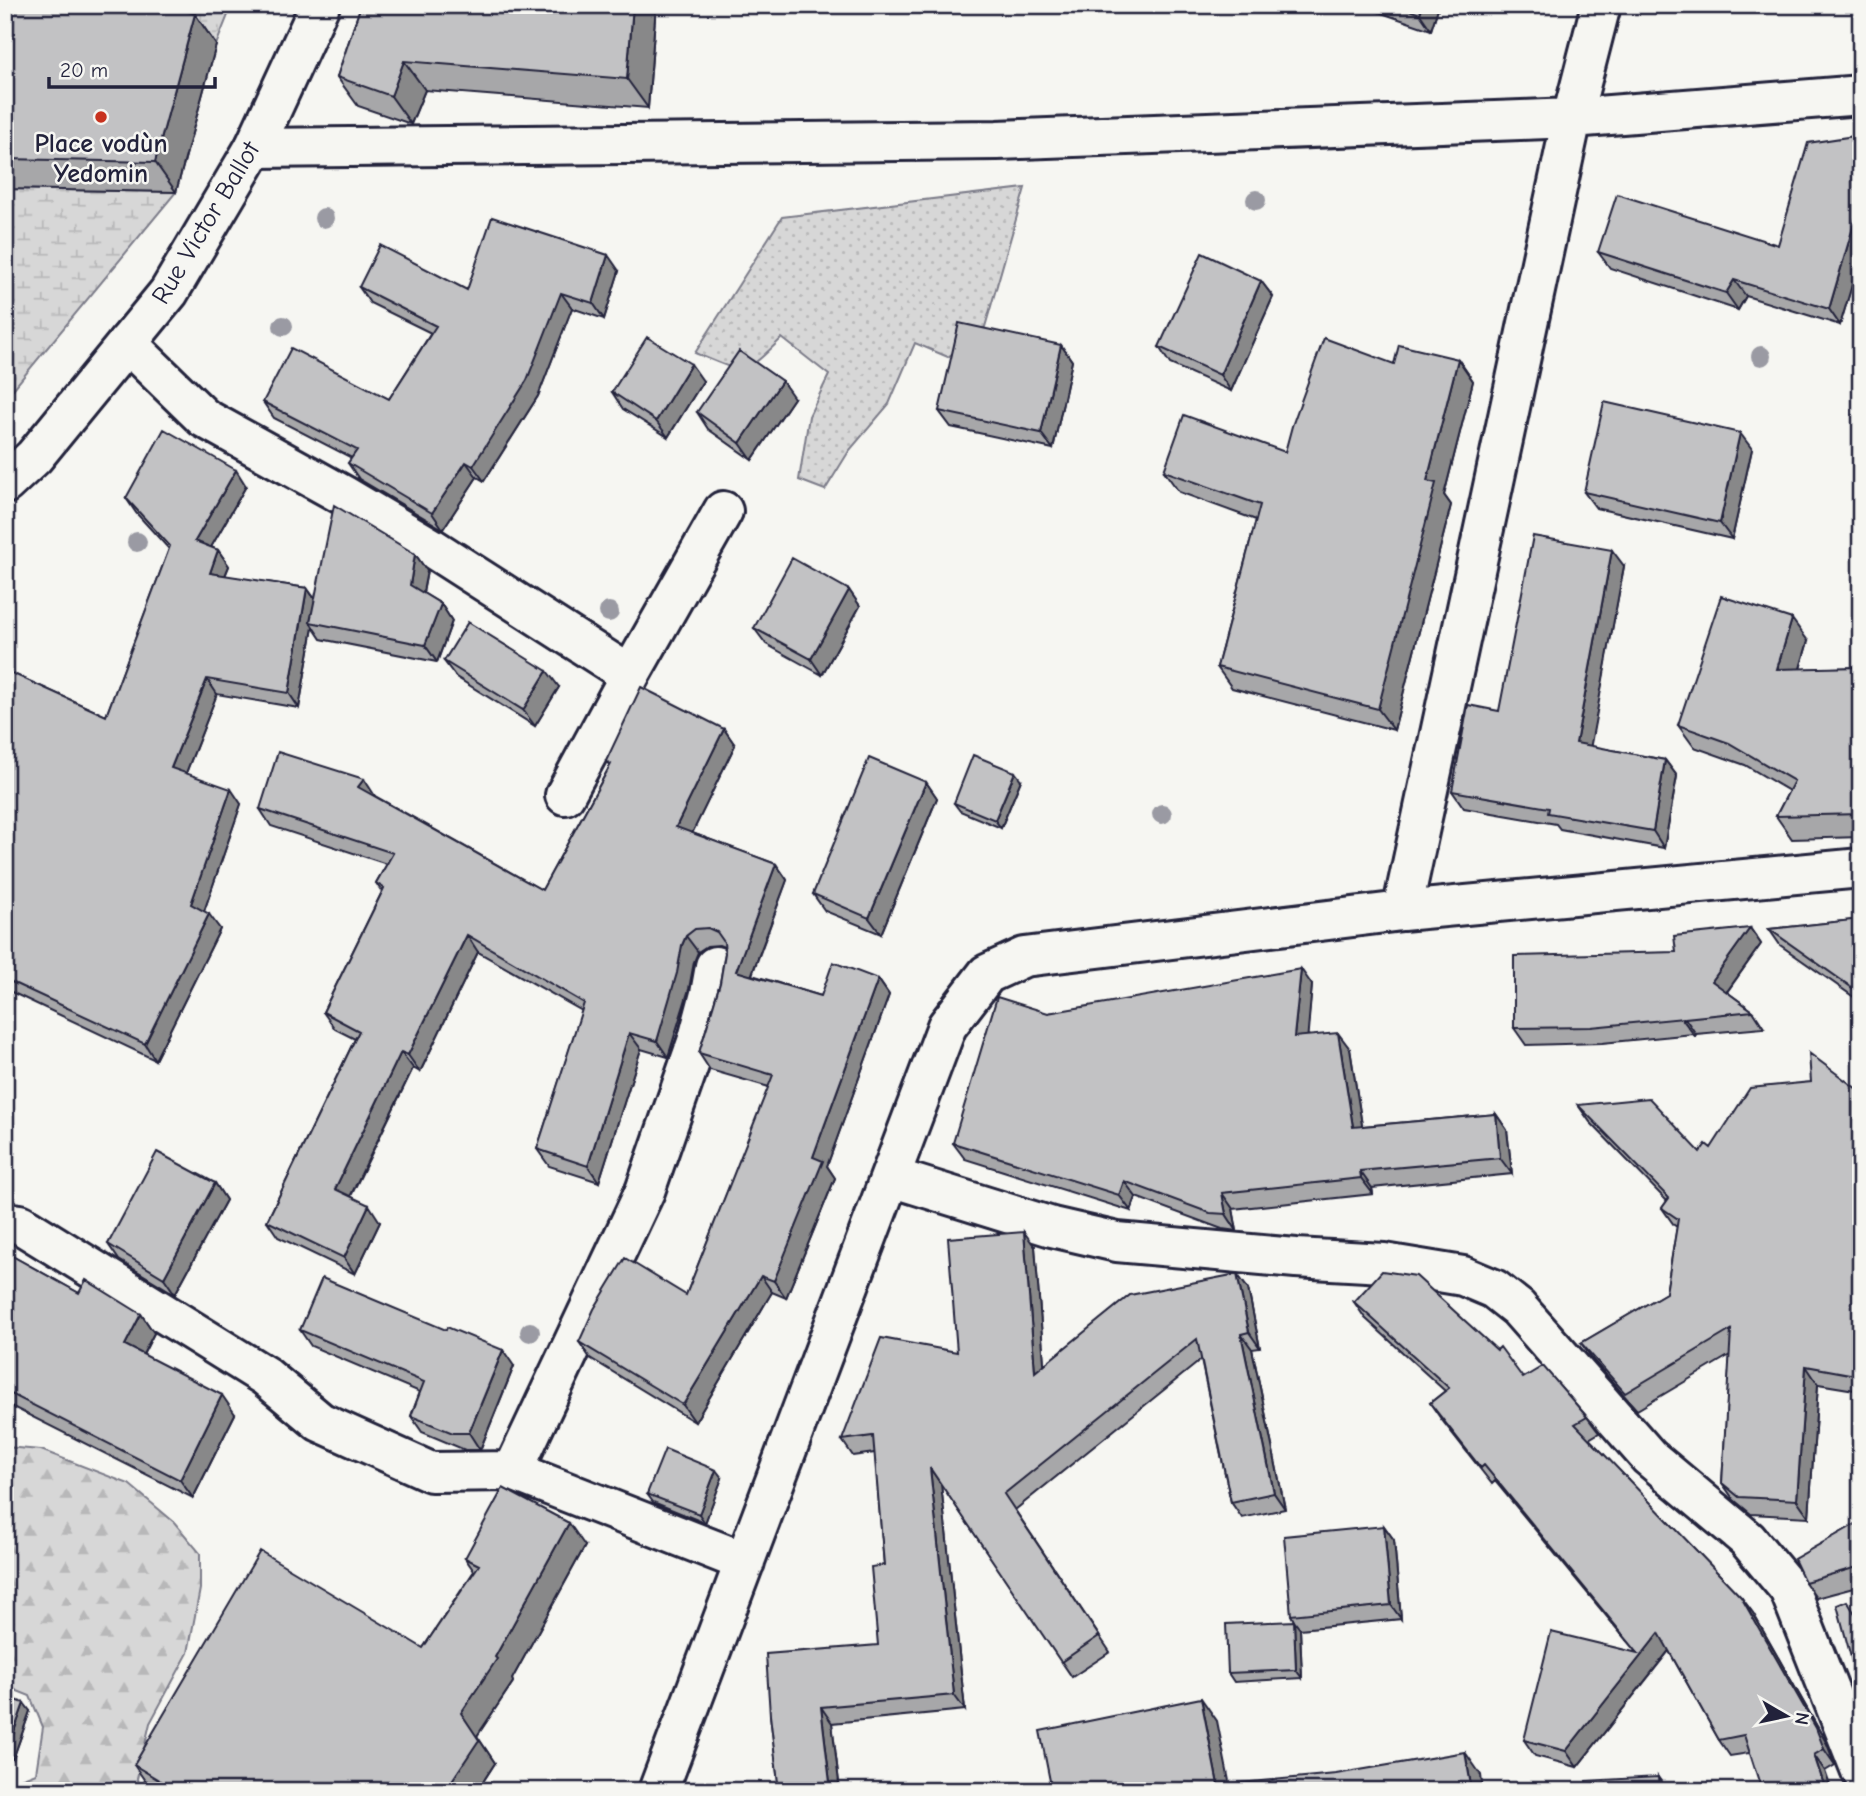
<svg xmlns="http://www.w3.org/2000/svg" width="1866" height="1796" font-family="'Comic Neue',sans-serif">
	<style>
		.grass { fill: url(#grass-dots); stroke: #7c7c89; stroke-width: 2 }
		.forest { fill: url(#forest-firs); stroke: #7c7c89; stroke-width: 2 }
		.wetland { fill: url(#wetland-marsh); stroke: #7c7c89; stroke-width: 2 }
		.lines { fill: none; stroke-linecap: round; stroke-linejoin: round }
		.minor-casing { stroke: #22223b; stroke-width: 44 }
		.secondary-casing { stroke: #22223b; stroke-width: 44 }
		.minor { stroke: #f6f6f2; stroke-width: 38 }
		.secondary { stroke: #f6f6f2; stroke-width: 38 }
		.tree { fill: #9a9aa3 }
		.wall { fill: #a7a7a9; stroke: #22223b; stroke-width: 2 }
		.shaded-wall { fill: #888889; stroke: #22223b; stroke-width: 2 }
		.building { fill: #c2c2c4; stroke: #22223b; stroke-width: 2 }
		.poi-dot { fill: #c8321e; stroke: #f6f6f2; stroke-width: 2.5 }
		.labels { text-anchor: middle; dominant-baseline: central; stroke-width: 5; stroke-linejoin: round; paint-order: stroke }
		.poi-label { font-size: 26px; font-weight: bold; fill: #22223b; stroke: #f6f6f2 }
		.street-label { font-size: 26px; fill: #22223b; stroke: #f6f6f2 }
	</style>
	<defs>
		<pattern id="grass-dots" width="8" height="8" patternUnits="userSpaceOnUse" patternTransform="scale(1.75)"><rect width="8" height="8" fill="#d7d7d7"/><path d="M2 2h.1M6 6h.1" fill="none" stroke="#b8b8b9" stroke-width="1.8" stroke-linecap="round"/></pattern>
		<pattern id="forest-firs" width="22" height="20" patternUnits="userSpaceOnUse" patternTransform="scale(1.75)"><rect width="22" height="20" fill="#d7d7d7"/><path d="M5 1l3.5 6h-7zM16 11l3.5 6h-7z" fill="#b8b8b9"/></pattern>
		<pattern id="wetland-marsh" width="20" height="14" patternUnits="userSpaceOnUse" patternTransform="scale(1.75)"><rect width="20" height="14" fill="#d7d7d7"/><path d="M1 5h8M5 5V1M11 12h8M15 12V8" fill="none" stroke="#b8b8b9"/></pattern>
	</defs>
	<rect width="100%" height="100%" fill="#f6f6f2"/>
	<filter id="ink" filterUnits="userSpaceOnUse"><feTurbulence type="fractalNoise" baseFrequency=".0143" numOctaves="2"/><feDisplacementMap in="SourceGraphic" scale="14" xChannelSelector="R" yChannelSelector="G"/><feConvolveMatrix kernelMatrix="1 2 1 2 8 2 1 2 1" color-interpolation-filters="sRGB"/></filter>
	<g filter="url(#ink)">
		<path class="grass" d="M1025 188 985 327 948 357 915 343 889 404 849 451 825 490 799 480 809 416 829 375 782 338C741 377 748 375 695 353L782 217Z"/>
		<path class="forest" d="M5 1447 41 1450 129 1484 174 1522 200 1553V1589L188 1653 150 1723 137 1779 140 1791H5V1785L36 1773 43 1727 30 1696 5 1686Z"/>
		<path class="wetland" d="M99 5H232L216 45Z
			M5 189 176 192 5 399Z"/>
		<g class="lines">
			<g class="minor-casing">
				<path id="minor" d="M254 148 997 140 1572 118 1861 95
					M127 343 204 418 343 495 432 548 630 675 723 511
					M565 795 630 675
					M1402 911 1572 118 1601 5
					M891 1177 1052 1227 1117 1242 1296 1258 1384 1263 1463 1276 1494 1289 1518 1308 1649 1457 1747 1539 1789 1589 1861 1771
					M5 1222 20 1224 265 1376 320 1422 431 1472 513 1471 745 1562
					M513 1471 645 1191 698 1039 710 994 715 966
					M658 1791 947 1026 987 974 1024 957 1402 911 1861 868"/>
			</g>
			<g class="secondary-casing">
				<path id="secondary" d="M5 484 34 457 169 292 254 148 320 5"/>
			</g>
			<use href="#minor" class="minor"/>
			<use href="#secondary" class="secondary"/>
		</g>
		<g class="tree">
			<circle cx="1256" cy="200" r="10"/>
			<circle cx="324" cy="218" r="10"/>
			<circle cx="283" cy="326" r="10"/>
			<circle cx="1761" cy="356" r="10"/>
			<circle cx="137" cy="542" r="10"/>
			<circle cx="609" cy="612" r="10"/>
			<circle cx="1162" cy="814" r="10"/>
			<circle cx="530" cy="1332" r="10"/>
		</g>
		<path class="wall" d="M5 5 195 14 216 45 176 192 5 189Z
			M361 5H656L648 108 425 90 411 124 358 106 337 77Z
			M1358 5H1439L1431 30Z
			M1861 135V255L1840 325 1746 296 1738 310 1610 268 1598 252 1778 245Z
			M619 271 604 319 572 308 538 396 484 481 477 477 443 529 359 479 348 463 352 458 274 418 263 402 389 399 431 333 370 303 359 287 467 290Z
			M1261 281 1273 297 1231 391 1170 364 1159 347Z
			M1061 345 1072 361 1053 449 951 427 939 411Z
			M1458 359 1473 381 1444 495 1451 505 1394 730 1232 688 1217 667 1256 520 1179 492 1164 471 1285 452 1394 364Z
			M703 381 668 437 623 409 612 392Z
			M794 398 752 460 708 429 697 412Z
			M1752 449 1732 539 1596 508 1584 492Z
			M246 486 211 547 218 550 229 566 225 576 307 588 315 599 415 554 427 571 423 593 441 604 452 621 437 662 321 639 313 627 299 708 217 694 186 773 241 804 204 911 220 929 155 1060 5 989V670L106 716 169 549 136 513 126 498Z
			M1624 566 1590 746 1665 760 1677 776 1664 848 1560 829 1556 824 1464 808 1452 791 1499 711Z
			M849 590 860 606 822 675 766 644 754 628Z
			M1808 641 1800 669 1861 667V837L1792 839 1776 816 1789 791 1745 765 1694 747 1678 725Z
			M444 661 559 687 535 726 456 677Z
			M724 729 735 745 692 833 776 864 787 880 752 975 821 996 878 979 889 995 827 1166 835 1178 786 1298 772 1292 695 1422 590 1358 579 1342 686 1295 769 1087 710 1070 699 1053 720 983 725 953 724 947 719 945 707 946 698 952 694 962 689 989 668 1057 641 1049 599 1182 549 1166 537 1149 582 1011 478 952 420 1072 413 1068 351 1196 380 1222 355 1274 278 1237 267 1221 355 1039 335 1029 323 1012 382 892 376 883 387 864 271 826 260 809 375 796 542 890 610 766 606 761Z
			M1021 780 1001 828 960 811 954 803Z
			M926 782 937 798 881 934 825 911 813 894Z
			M1861 919V1002L1780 945 1769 929Z
			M1750 928 1761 944 1727 992 1753 1011 1764 1028 1696 1034 1695 1036 1693 1034 1602 1043 1526 1045 1514 1028 1676 952Z
			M1312 985 1307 1035 1350 1049 1362 1126 1496 1114 1507 1130 1512 1174 1372 1188 1373 1194 1233 1209 1237 1231 1222 1229 1136 1197 1131 1211 965 1159 953 1143 1048 1013Z
			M1861 1092V1391L1818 1384 1809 1517 1751 1514 1734 1500 1722 1483 1730 1355 1637 1410 1593 1360 1581 1343 1666 1293 1677 1227 1674 1225 1662 1208 1667 1201 1590 1122 1578 1105 1700 1152Z
			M215 1183 226 1200 175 1294 119 1260 108 1244Z
			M1035 1247 1044 1364 1237 1274 1248 1289 1260 1348 1252 1349 1285 1509 1242 1518 1231 1502 1201 1360 1015 1510 1110 1652 1072 1677 941 1484 965 1710 832 1723 840 1791H779L770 1715 878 1645 884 1565 875 1453 853 1456 842 1440 957 1352Z
			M5 1252 79 1293 141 1314 154 1333 143 1355 235 1414 193 1498 7 1404 5 1407Z
			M1354 1302 1523 1378 1587 1417 1599 1433 1589 1439 1741 1597 1753 1613 1827 1744 1835 1765 1825 1771 1749 1753 1730 1756 1719 1740 1669 1651 1577 1767 1535 1756 1524 1740 1636 1652 1495 1481 1492 1484 1441 1419 1430 1403 1445 1391 1365 1318Z
			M300 1330 514 1366 480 1450H465L422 1432 411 1416 420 1392 311 1346Z
			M722 1478 705 1523 653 1502 647 1494Z
			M1861 1521V1586L1816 1598 1805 1582Z
			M1384 1526 1394 1540 1401 1619 1300 1629 1302 1678 1234 1682 1228 1673 1294 1621 1291 1615Z
			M585 1546 512 1679 513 1682 477 1736 495 1763 477 1791H154L150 1788 134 1765 423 1648 474 1571 465 1558Z
			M5 1696 30 1711 13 1759 5 1757Z"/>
		<path class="shaded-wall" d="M633 5H656L648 108 627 79Z
			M1422 5H1439L1431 30 1420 14Z
			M195 14 216 45 176 192 155 162Z
			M404 61 425 90 411 124 391 96Z
			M1861 200V255L1840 325 1829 309Z
			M608 255 619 271 604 319 593 303Z
			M1734 280 1746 296 1738 310 1726 293Z
			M1261 281 1273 297 1231 391 1220 375Z
			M561 293 572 308 538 396 484 481 473 466Z
			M1061 345 1072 361 1053 449 1041 433Z
			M1458 359 1473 381 1444 495 1451 505 1394 730 1378 709 1427 481Z
			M691 364 703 381 668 437 656 421Z
			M782 381 794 398 752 460 740 443Z
			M1740 433 1752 449 1732 539 1720 523Z
			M466 462 477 477 443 529 432 513Z
			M236 470 246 486 206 556 195 541Z
			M218 550 229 566 220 588 210 573Z
			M1612 550 1624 566 1588 760 1576 743Z
			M415 554 427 571 421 602 410 585Z
			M307 588 318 604 310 622 313 627 299 708 289 693Z
			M849 590 860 606 822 675 811 659Z
			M441 604 452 621 437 662 425 645Z
			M1792 619 1808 641 1793 692 1777 669Z
			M547 671 559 687 535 726 523 710Z
			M207 679 217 694 182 783 171 768Z
			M724 729 735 745 687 844 676 827Z
			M1665 760 1677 776 1664 848 1653 831Z
			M1015 772 1021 780 1001 828 995 820Z
			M364 779 375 796 370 803 358 787Z
			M926 782 937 798 881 934 869 918Z
			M231 789 241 804 201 920 191 904Z
			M776 864 787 880 747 987 736 971Z
			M209 914 220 929 155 1060 145 1044Z
			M1750 928 1761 944 1723 997 1712 981Z
			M467 935 478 952 420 1072 408 1055Z
			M686 936 698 952 694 962 689 989 668 1057 657 1041 682 945Z
			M1301 969 1312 985 1306 1053 1294 1037Z
			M878 979 889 995 827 1166 835 1178 786 1298 774 1281 813 1157Z
			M1685 1018 1696 1034 1695 1036 1683 1020Z
			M629 1033 641 1049 599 1182 588 1166Z
			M1338 1033 1350 1049 1365 1144 1353 1127Z
			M401 1052 413 1068 346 1205 335 1189Z
			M1496 1114 1507 1130 1512 1174 1500 1158Z
			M1360 1171 1372 1188 1373 1194 1361 1178Z
			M1124 1181 1136 1197 1131 1211 1119 1195Z
			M215 1183 226 1200 175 1294 164 1278Z
			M1222 1193 1233 1209 1237 1231 1226 1214Z
			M369 1205 380 1222 355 1274 344 1258Z
			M1024 1232 1035 1247 1046 1388 1035 1372Z
			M1237 1274 1248 1289 1260 1348 1249 1332Z
			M761 1276 772 1292 695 1422 683 1405Z
			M141 1314 154 1333 138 1364 125 1345Z
			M1241 1334 1252 1349 1285 1509 1274 1493Z
			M503 1350 514 1366 480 1450 469 1433Z
			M1806 1366 1818 1384 1809 1517 1797 1500Z
			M222 1395 235 1414 193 1498 180 1480Z
			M930 1468 941 1484 965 1710 954 1695Z
			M716 1470 722 1478 705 1523 699 1514Z
			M569 1523 585 1546 512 1679 513 1682 477 1736 495 1763 477 1791H445L461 1713 495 1657Z
			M1384 1526 1394 1540 1401 1619 1391 1605Z
			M1741 1597 1753 1613 1827 1744 1835 1765 1824 1749Z
			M1294 1621 1300 1629 1302 1678 1296 1670Z
			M1659 1633 1670 1649 1577 1767 1566 1751Z
			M1201 1698 1217 1721 1231 1791 1218 1785Z
			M24 1703 30 1711 13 1759 7 1751Z
			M821 1707 832 1723 840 1791H831Z
			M1465 1752 1481 1775 1483 1791H1472Z
			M1814 1755 1825 1771 1832 1791H1826Z
			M1658 1777 1668 1791H1659Z"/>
		<path class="building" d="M5 5H168L195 14 155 162 5 159Z
			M361 5H633L627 79 404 61 391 96 337 77Z
			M1395 5H1422L1420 14Z
			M1861 135V200L1829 309 1734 280 1726 293 1598 252 1617 194 1778 245 1808 143Z
			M492 217 608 255 593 303 561 293 527 380 473 466 466 462 432 513 348 463 357 450 263 402 291 348 389 399 436 326 359 287 380 245 467 290Z
			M1202 253 1261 281 1220 375 1159 347Z
			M959 323 1061 345 1041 433 939 411Z
			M647 337 691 364 656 421 612 392Z
			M1324 338 1394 364 1399 345 1458 359 1427 481 1436 483 1378 709 1217 667 1260 505 1164 471 1184 415 1285 452 1292 426Z
			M739 351 782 381 740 443 697 412Z
			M1604 402 1740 433 1720 523 1584 492Z
			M164 429 236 470 195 541 218 550 210 573 307 588 289 693 207 679 171 768 231 789 191 904 209 914 145 1044 5 979V670L106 716 170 546 126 498Z
			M334 505 415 554 410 585 441 604 425 645 310 622Z
			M1533 536 1612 550 1576 743 1665 760 1653 831 1548 813 1549 808 1452 791 1468 705 1499 711Z
			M792 558 849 590 811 659 754 628Z
			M1721 596 1792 619 1777 669 1861 667V814L1776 816 1794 781 1729 743 1678 725Z
			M468 622 547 671 523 710 444 661Z
			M641 687 724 729 676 827 776 864 736 971 821 996 833 962 878 979 813 1157 823 1161 774 1281 761 1276 683 1405 579 1342 594 1309 625 1258 686 1295 773 1075 699 1053 720 983 725 953 724 942 717 932 708 928 695 929 686 936 682 945 677 973 657 1041 629 1033 588 1166 537 1149 584 1003 467 935 408 1055 401 1052 335 1189 369 1205 344 1258 267 1221 359 1031 323 1012 384 888 376 883 393 853 260 809 278 752 364 779 358 787 542 890 611 764 606 761Z
			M973 755 1015 772 995 820 954 803Z
			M869 758 926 782 869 918 813 894Z
			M1861 919V994L1769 929Z
			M1750 928 1712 981 1753 1011 1685 1018 1683 1020V1018L1591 1027 1514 1028V956L1676 952 1674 936Z
			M1301 969 1294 1037 1338 1033 1353 1127 1496 1114 1500 1158 1360 1171 1361 1178 1222 1193 1226 1214 1210 1213 1124 1181 1119 1195 953 1143 997 997 1048 1013Z
			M1809 1053 1861 1092V1376L1806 1366 1797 1500 1739 1497 1722 1483 1731 1330 1625 1393 1581 1343 1666 1293 1678 1219 1662 1208 1669 1198 1578 1105 1649 1098 1700 1152 1706 1144 1711 1148 1750 1088 1811 1082Z
			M157 1152 215 1183 164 1278 108 1244Z
			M1024 1232 1035 1372 1130 1295 1237 1274 1249 1332 1241 1334 1274 1493 1231 1502 1197 1339 1004 1494 1099 1636 1061 1662 930 1468 954 1695 821 1707 831 1791H779L770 1715 766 1654 878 1645 871 1567 884 1565 873 1436 842 1440 881 1338 957 1352 948 1238Z
			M5 1252 79 1293 86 1280 141 1314 125 1345 222 1395 180 1480 5 1391Z
			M1382 1271 1416 1276 1497 1350 1500 1347 1523 1378 1543 1366 1587 1417 1575 1424 1741 1597 1816 1728 1824 1749 1814 1755 1826 1791H1762L1744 1735 1719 1740 1659 1633 1566 1751 1524 1740 1551 1632 1638 1653 1484 1465 1481 1468 1430 1403 1449 1388 1354 1302Z
			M322 1278 446 1330 447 1327 503 1350 469 1433H453L411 1416 424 1382 300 1330Z
			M665 1449 716 1470 699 1514 647 1494Z
			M503 1488 569 1523 495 1657 497 1659 461 1713 479 1740 445 1791H177L134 1765 260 1551 423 1648 479 1565 465 1558Z
			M1861 1521V1566L1805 1582 1794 1559Z
			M1384 1526 1391 1605 1291 1615 1284 1536Z
			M1847 1601 1861 1623V1695L1837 1605Z
			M1294 1621 1296 1670 1228 1673 1226 1624Z
			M5 1696 24 1703 7 1751 5 1750Z
			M1201 1698 1218 1785 1336 1774 1465 1752 1472 1791H1052L1040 1731Z
			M1658 1777 1659 1791H1587L1586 1781Z"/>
	</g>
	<circle class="poi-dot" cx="101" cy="117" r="7"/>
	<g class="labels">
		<g class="poi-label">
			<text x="101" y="144">Place vodùn<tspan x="101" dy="30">Yedomin</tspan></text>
		</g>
		<g class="street-label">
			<text transform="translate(206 223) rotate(-59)">Rue Victor Ballot</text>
		</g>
	</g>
	<rect width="1866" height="1796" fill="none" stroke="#f6f6f2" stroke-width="28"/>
	<rect x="14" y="14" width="1838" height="1768" fill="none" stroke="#22223b" stroke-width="2.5" filter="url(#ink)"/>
	<g transform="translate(1786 1716) rotate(99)" stroke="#f6f6f2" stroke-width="5" paint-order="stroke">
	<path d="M0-5L12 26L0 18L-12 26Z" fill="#22223b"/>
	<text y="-10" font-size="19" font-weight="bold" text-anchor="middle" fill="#22223b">N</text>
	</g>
	<path d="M49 77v10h166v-10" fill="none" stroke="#22223b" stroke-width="3.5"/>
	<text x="60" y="77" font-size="21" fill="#22223b" stroke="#f6f6f2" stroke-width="5" paint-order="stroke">20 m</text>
</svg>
